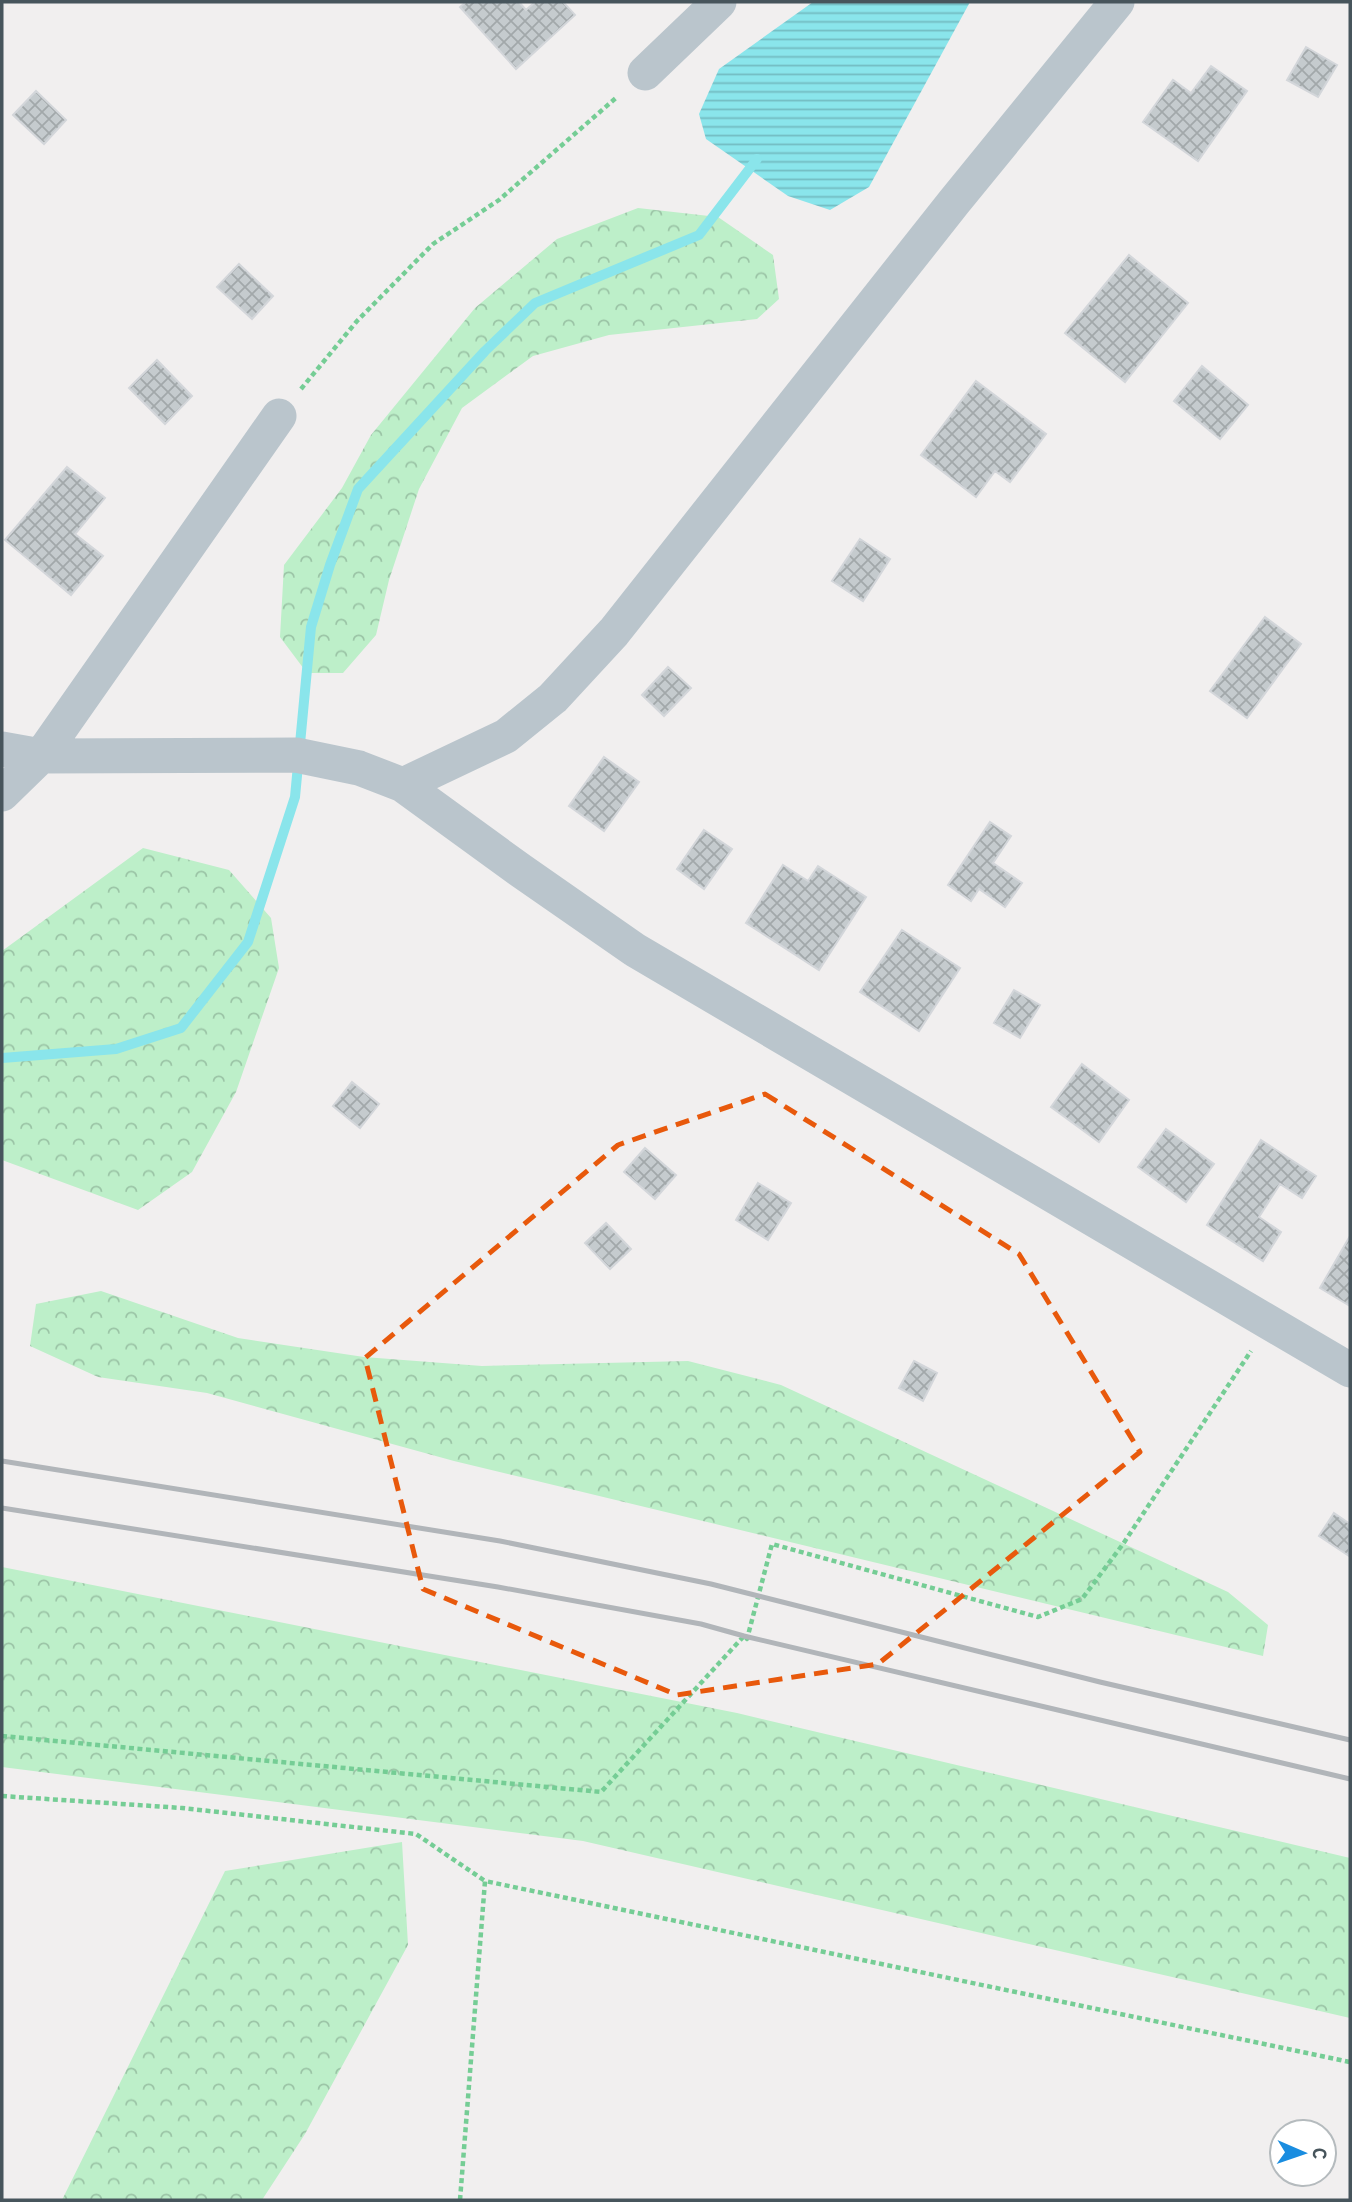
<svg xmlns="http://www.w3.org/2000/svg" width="1352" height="2202" font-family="Overpass,sans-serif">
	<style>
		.forest { fill: url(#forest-crowns) }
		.water { fill: url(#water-rules) }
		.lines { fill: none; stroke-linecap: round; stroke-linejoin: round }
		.stream { stroke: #8ae5eb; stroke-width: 10 }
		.building { fill: url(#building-cross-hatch); stroke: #d3d6da; stroke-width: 2 }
		.path { stroke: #75cd95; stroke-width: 4.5; stroke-dasharray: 5 3.5; stroke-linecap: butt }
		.street { stroke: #bac5cc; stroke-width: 35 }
		.rail { stroke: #b1b5b9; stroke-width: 5 }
		.marked { fill: none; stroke: #e8590c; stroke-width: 5; stroke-dasharray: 14 9; stroke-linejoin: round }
	</style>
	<defs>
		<pattern id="forest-crowns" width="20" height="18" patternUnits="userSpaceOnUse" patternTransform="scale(1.75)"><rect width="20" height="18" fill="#bdefc9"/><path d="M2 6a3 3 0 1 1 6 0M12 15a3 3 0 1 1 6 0" fill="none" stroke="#9bc4a6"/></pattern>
		<pattern id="water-rules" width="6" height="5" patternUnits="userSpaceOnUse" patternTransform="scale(1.75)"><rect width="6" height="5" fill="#8ae5eb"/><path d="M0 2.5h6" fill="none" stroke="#73bcc2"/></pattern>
		<pattern id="building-cross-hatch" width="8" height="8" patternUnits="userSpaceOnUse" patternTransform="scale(1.75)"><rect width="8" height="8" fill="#c5cbce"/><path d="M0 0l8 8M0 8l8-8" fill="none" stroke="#a2a8aa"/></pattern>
	</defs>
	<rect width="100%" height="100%" fill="#f1efef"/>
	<path class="forest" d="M638 208 718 217 773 255 779 299 757 319 609 335 533 356 462 408 419 489 389 580 376 635 343 673H307L280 637 284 565 342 488 371 435 475 308 557 239Z
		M143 848 229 870 271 918 279 968 236 1092 192 1172 138 1210 2 1160V951Z
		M101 1291 238 1338 364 1357 482 1366 688 1361 781 1385 1228 1592 1268 1625 1263 1656 454 1461 207 1393 98 1377 30 1346 36 1304Z
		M2 1567 737 1713 1350 1858V2018L583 1841 2 1767Z
		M402 1842 408 1945 305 2134 262 2200H62L225 1871Z"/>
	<path class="water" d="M813 2H970L869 187 830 210 788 196 706 139 699 114 719 69Z"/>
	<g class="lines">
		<path class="stream" d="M2 1058 116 1049 181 1028 248 942 295 797 311 627 330 565 358 489 485 351 535 303 699 235 757 159"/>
	</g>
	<path class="building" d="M466 2H519L526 10 535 2H563L575 15 516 69 460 7Z
		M1306 47 1337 65 1318 97 1287 80Z
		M1211 66 1247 91 1198 161 1143 122 1173 80 1191 93Z
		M36 91 66 120 44 144 13 115Z
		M1129 255 1188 303 1125 382 1065 333Z
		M239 264 273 296 252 319 217 287Z
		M157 360 192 396 165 424 129 388Z
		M1202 366 1248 405 1220 439 1174 401Z
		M976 381 1046 434 1010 482 995 471 976 497 921 455Z
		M67 467 105 498 75 534 103 556 71 595 5 540Z
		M860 539 890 559 863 601 832 581Z
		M1265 617 1301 644 1247 718 1210 691Z
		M668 667 691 688 664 716 642 695Z
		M604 757 639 782 604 831 569 806Z
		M990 822 1011 836 993 863 1022 883 1005 907 979 889 971 901 948 885Z
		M704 830 732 849 704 889 677 869Z
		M783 865 808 881 818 866 866 897 819 970 746 923Z
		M902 930 960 968 919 1031 860 992Z
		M1014 990 1040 1005 1020 1038 994 1023Z
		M1082 1064 1129 1100 1099 1142 1051 1107Z
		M352 1082 379 1104 360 1128 333 1106Z
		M1166 1129 1214 1164 1186 1202 1138 1167Z
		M1261 1140 1316 1176 1302 1198 1280 1184 1259 1217 1281 1232 1263 1261 1207 1225Z
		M645 1148 676 1175 655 1199 624 1172Z
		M758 1183 791 1203 768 1240 736 1220Z
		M606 1223 631 1249 610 1269 585 1243Z
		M1350 1236V1306L1320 1288Z
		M914 1361 937 1373 923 1401 899 1388Z
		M1334 1513 1350 1524 1349 1556 1319 1536Z"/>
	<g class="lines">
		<path class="path" d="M301 389 357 321 433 244 499 200 617 97
			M2 1736 601 1792 744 1636 747 1639 772 1544 1038 1617 1082 1599 1123 1544 1251 1351
			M2 1796 182 1808 416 1834 485 1881
			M460 2200 485 1881 1350 2062"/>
		<path class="street" d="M645 73 719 2
			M2 749 41 756 296 755 359 768 403 785 520 870 635 950 1350 1370
			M403 785 506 736 553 698 614 632 954 202 1117 2
			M2 794 41 756 279 416"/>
		<path class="rail" d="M2 1461 500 1541 711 1584 1100 1682 1350 1740
			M2 1508 498 1587 701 1624 744 1636 1350 1779"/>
	</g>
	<path class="marked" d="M765 1094 1019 1254 1140 1452 878 1664 677 1695 423 1589 365 1358 618 1145Z"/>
	<rect width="1352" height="2202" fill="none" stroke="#47555c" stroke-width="7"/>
	<g transform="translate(1303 2153) rotate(92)"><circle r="33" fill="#ffffff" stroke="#b5bbbe" stroke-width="2"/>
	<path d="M0-5L12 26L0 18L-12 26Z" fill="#1a8de0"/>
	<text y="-10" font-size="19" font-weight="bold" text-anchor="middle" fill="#47555c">С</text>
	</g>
</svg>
